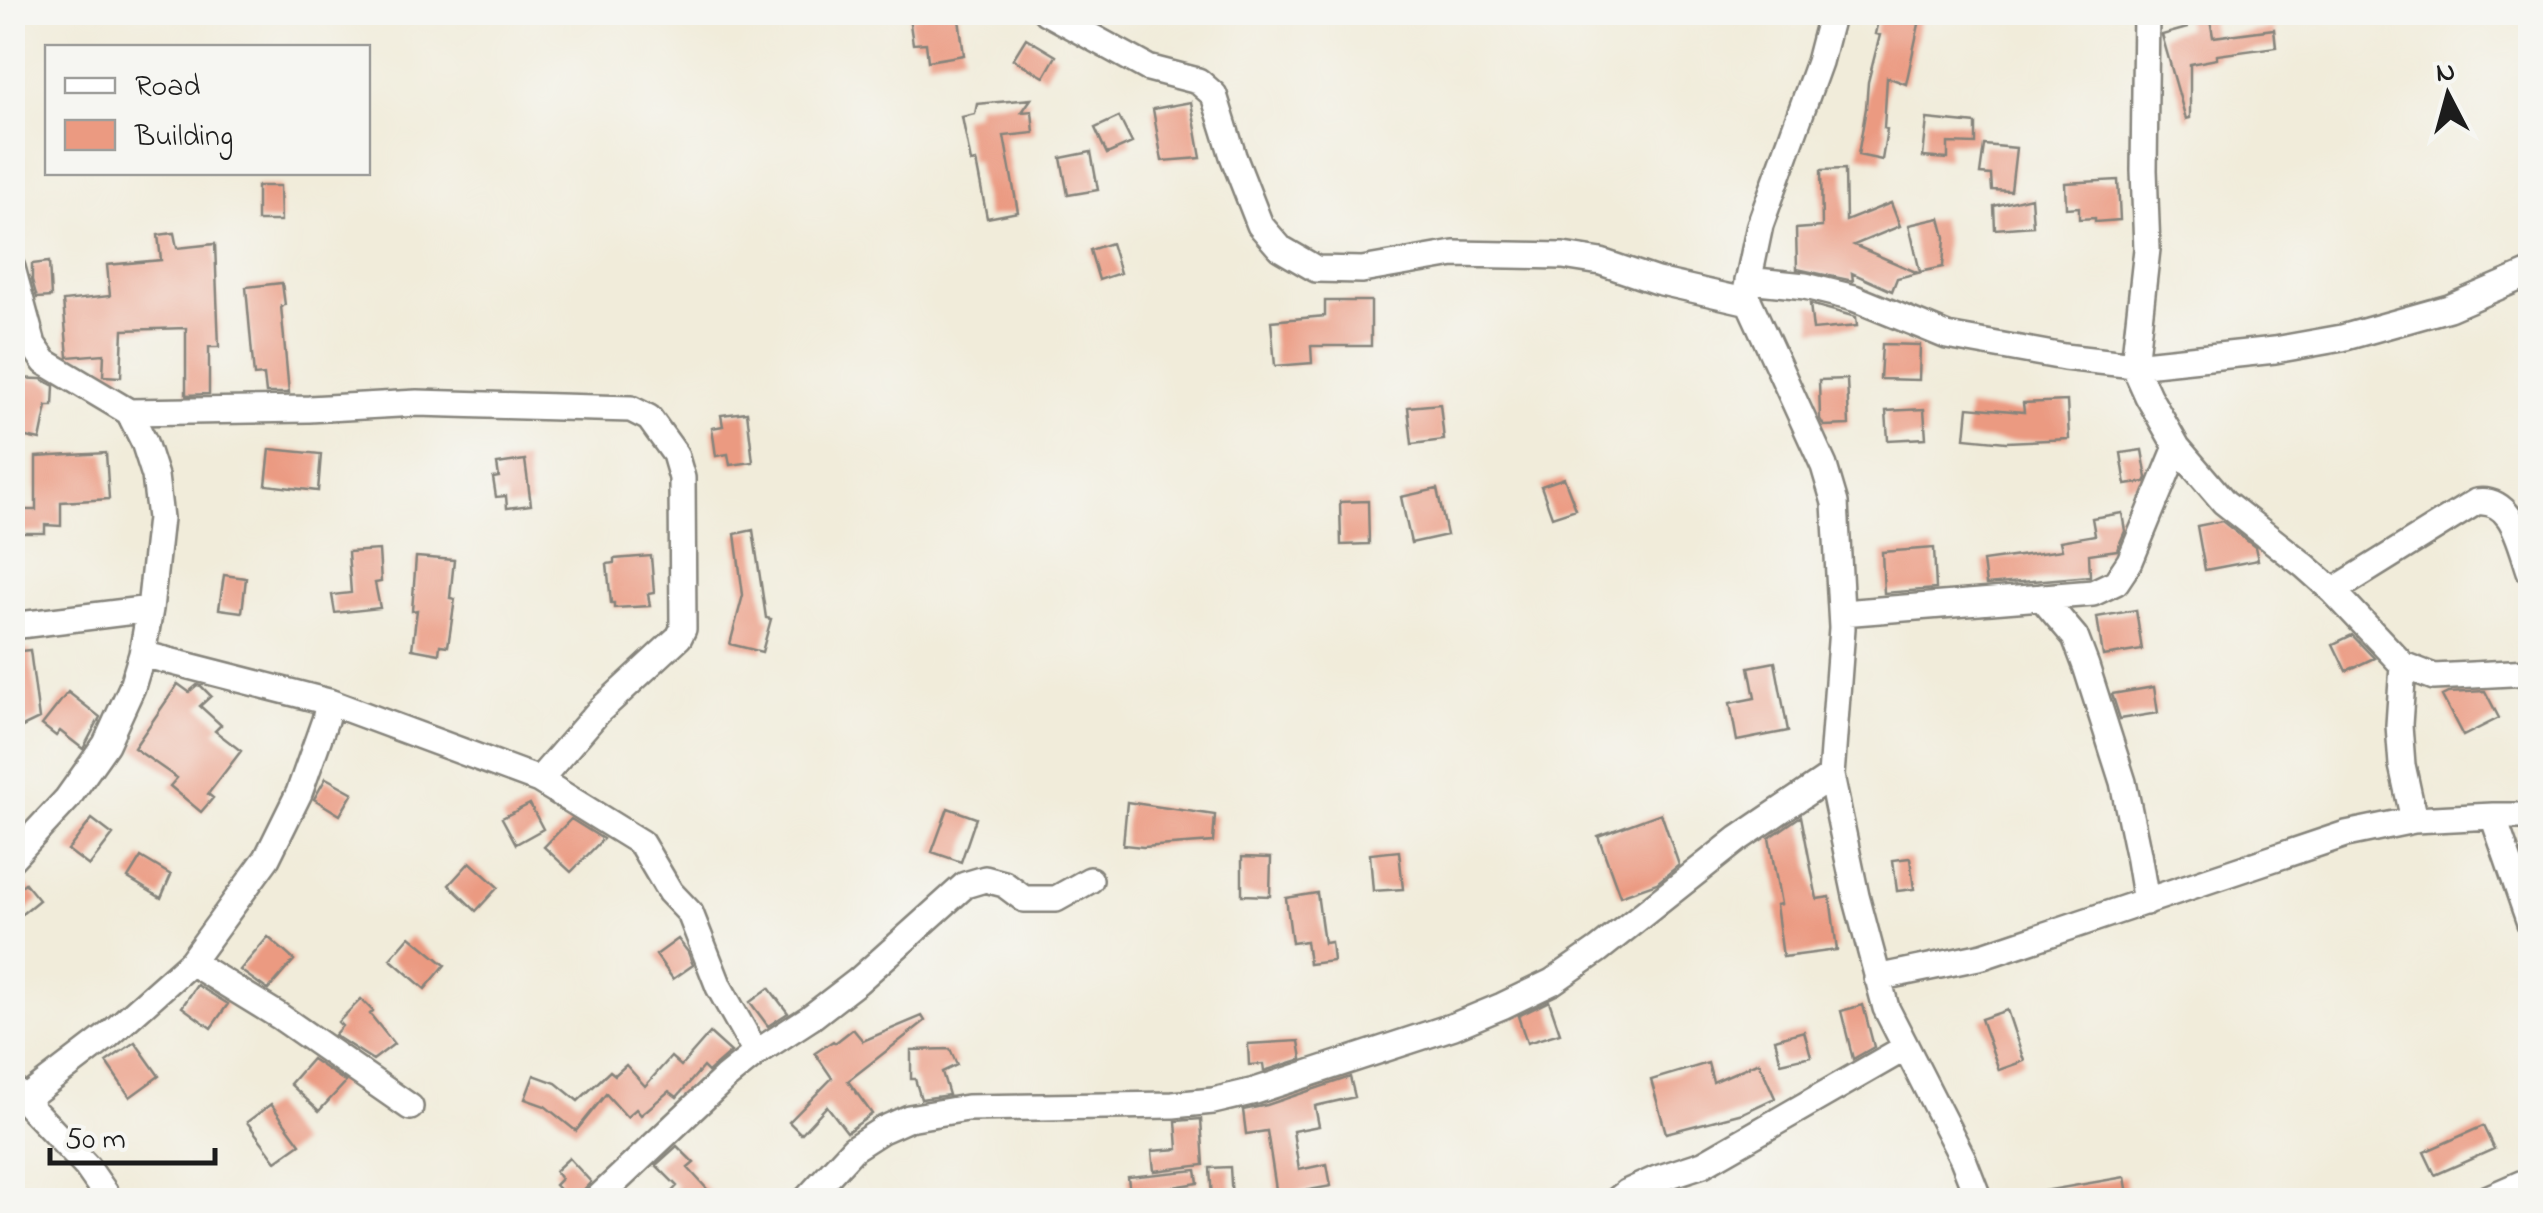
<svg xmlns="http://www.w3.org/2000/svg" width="2543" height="1213" font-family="'Indie Flower',sans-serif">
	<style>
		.building { fill: #eb9a81 }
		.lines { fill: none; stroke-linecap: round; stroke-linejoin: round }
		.minor-casing { stroke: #86847b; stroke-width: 30 }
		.minor { stroke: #fff; stroke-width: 25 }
	</style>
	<rect width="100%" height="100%" fill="#f6f6f2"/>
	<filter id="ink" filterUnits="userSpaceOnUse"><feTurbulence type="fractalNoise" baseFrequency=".01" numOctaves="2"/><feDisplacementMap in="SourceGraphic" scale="20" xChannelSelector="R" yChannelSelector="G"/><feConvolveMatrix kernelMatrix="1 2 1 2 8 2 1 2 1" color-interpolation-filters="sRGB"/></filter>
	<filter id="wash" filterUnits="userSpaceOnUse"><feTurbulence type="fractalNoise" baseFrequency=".0048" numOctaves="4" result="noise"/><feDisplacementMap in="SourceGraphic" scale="40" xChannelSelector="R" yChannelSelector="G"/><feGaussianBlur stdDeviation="2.25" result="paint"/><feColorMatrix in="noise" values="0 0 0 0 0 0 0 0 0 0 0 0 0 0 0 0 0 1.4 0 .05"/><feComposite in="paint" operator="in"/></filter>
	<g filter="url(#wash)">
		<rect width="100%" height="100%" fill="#f1ecda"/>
		<g id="blocks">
			<path class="building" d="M936 12H958L964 55 928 61 926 43 913 44 909 17Z
				M1880 12H1909L1921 15 1906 84 1887 77 1884 128 1887 129 1882 160 1858 155 1866 108 1868 82 1880 35 1875 34Z
				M2196 12H2209L2213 37 2274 29 2276 47 2217 55V59L2190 64V118L2186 119 2162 35 2187 28 2185 15Z
				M1026 38 1056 56 1044 77 1013 59Z
				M1031 99 1022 112 1032 111 1034 133 1004 136 1018 212 987 218 976 161 971 162 962 117 975 114 977 104Z
				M1191 102 1201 158 1162 161 1153 109Z
				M1119 117 1132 143 1107 154 1095 128Z
				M1927 119 1976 124V144L1948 143V159L1923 157Z
				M1984 145 2016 148 2011 191 1992 190 1991 175 1980 174Z
				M1091 152 1098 190 1068 195 1061 158Z
				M1845 169 1846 221 1891 203 1900 226 1854 245 1918 273 1897 278 1892 291 1852 273 1853 281 1797 269 1796 229 1822 227 1821 170Z
				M2118 180 2120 220 2095 222V218L2079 219V207L2066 208 2065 183Z
				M257 186H280L281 221H257Z
				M2031 197 2033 226 1995 229 1994 206Z
				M1940 218 1945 237 1943 267 1920 272 1909 225Z
				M174 233 177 248 215 244 219 347H209V394L186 395V328L123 330 121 377 103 376 104 354 68 357 63 301 110 296 107 265 161 260 158 235Z
				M1111 243 1120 273 1099 280 1090 250Z
				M49 262 51 297 37 298 32 280V264Z
				M282 283 285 305 281 306 289 393H266L264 375 254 376 246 287Z
				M1325 301H1371V346H1311L1312 363 1275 366 1271 321 1325 316Z
				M1810 304 1856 317 1857 326 1813 330Z
				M1882 344 1920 345 1919 380 1880 379Z
				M12 378 41 379 54 386 53 406H47L40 440 12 434Z
				M1847 379 1849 425 1824 426 1820 419 1819 380Z
				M2067 401 2069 439 2006 442 1965 438 1968 407 2024 412 2023 403Z
				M1440 404 1444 440 1412 444 1408 407Z
				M1924 409 1926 438 1888 440 1886 411Z
				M747 412 753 462 730 465 728 454 716 456 712 428 723 426 721 415Z
				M270 449 321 454 318 491 266 485Z
				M2142 450 2147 478 2145 482 2126 485 2121 453Z
				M106 453 109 499 61 502V526L45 525V533H19V510H36V457Z
				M525 460 531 505 507 508 506 496 496 497 493 478 499 477 497 464Z
				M1564 478 1576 509 1552 517 1541 486Z
				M1437 489 1447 535 1411 543 1401 497Z
				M1368 501 1369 544 1341 545 1340 502Z
				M2122 513 2125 531 2117 550 2089 554 2090 576 1986 585 1983 561 2062 550 2060 541 2095 535 2092 518Z
				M2222 521 2255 547 2258 560 2205 570 2197 526Z
				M753 530 766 618 771 619 762 652 730 644 743 595 735 534Z
				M1934 548 1936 589 1884 593 1882 552Z
				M379 550 381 582 375 583 380 608 335 613 332 595 351 593 348 552Z
				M651 556 654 593 648 594 650 606 614 608V603H611L607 564 614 563V559Z
				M416 557 454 560 450 598 455 599 448 646 440 645 439 654 412 649 417 610 412 611Z
				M224 575 246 578 242 612 219 609Z
				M2136 610 2142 650 2103 656 2097 617Z
				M2352 635 2374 658 2346 671 2333 644Z
				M30 650 39 719 12 732V652Z
				M1775 662 1788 731 1737 741 1730 703 1755 698 1749 667Z
				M178 684 189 692 197 685 201 686 211 696 200 706 221 725 215 731 241 751 208 794 213 798 201 812 170 786 177 778 134 748Z
				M2154 687 2158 713 2120 719 2112 694Z
				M2485 691 2499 718 2463 736 2442 696 2448 693Z
				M68 692 100 717 83 749 60 731 56 736 42 725Z
				M326 778 353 793 340 815 314 799Z
				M1127 802 1215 815 1213 842 1143 847 1123 845Z
				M530 804 543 829 516 844 502 818Z
				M948 808 976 818 961 862 932 852Z
				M1661 813 1679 865 1657 883 1620 896 1598 836Z
				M1801 816 1817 899 1830 897 1837 950 1783 957 1776 905 1781 904 1769 838Z
				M92 819 113 835 89 866 68 850Z
				M571 819 603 839 571 872 544 847Z
				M1399 851 1403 889 1373 891 1370 854Z
				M141 857 171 875 161 898 128 878Z
				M1242 857 1271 858 1270 896 1242 895Z
				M1910 858 1914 889 1897 891 1893 860Z
				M470 862 498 887 476 911 449 885Z
				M25 883 39 900 12 922V893Z
				M1317 893 1324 943 1331 942 1333 961 1309 964 1306 941 1292 943 1286 898Z
				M410 936 445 965 425 989 390 959Z
				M268 937 294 960 268 990 240 970Z
				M678 939 688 952 693 965 673 979 656 955Z
				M197 985 228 1004 211 1028 182 1007Z
				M769 988 788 1013 768 1026 750 1002Z
				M361 999 373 1011 370 1014 394 1044 373 1060 334 1035 342 1026 338 1022Z
				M1549 1001 1560 1033 1527 1043 1518 1016Z
				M1863 1005 1874 1047 1853 1059 1841 1011Z
				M2007 1010 2024 1061 1999 1070 1981 1019Z
				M922 1016 925 1021 848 1081 872 1114 847 1132 827 1106 801 1134 789 1122 832 1078 815 1053 833 1041 835 1043 853 1029 863 1041Z
				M1804 1031 1811 1056 1781 1063 1775 1039Z
				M710 1033 731 1052 708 1072 703 1067 677 1097 669 1091 641 1115 636 1109 627 1117 606 1094 576 1131 545 1106 525 1099 534 1075 556 1083 578 1101 610 1071 615 1075 626 1065 645 1086 671 1057 681 1066Z
				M1299 1041 1302 1059 1264 1071 1263 1064 1249 1065 1248 1044Z
				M135 1042 159 1076 130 1097 106 1062Z
				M950 1049 957 1065 942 1072 949 1095 921 1099 915 1079H911V1050Z
				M312 1059 346 1082 319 1111 290 1084Z
				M1759 1062 1775 1098 1743 1113 1666 1133 1651 1080 1708 1063 1713 1082Z
				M1350 1077 1355 1097 1315 1106 1319 1126 1293 1131 1299 1170 1327 1164 1331 1186 1277 1196 1267 1131 1246 1134 1243 1110 1267 1105Z
				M271 1104 300 1144 276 1161 247 1122Z
				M1201 1119 1204 1165 1154 1171 1152 1151 1178 1149 1176 1121Z
				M2483 1126 2494 1149 2435 1175 2424 1152Z
				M677 1146 694 1163 688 1168 717 1200H664L677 1186 656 1165Z
				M569 1158 591 1182 574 1200H569L555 1185 561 1179 555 1171Z
				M1230 1167 1232 1200H1212L1210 1168Z
				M1196 1170 1198 1183 1130 1194 1128 1177Z
				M2125 1177 2129 1200H2045L2044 1191Z"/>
		</g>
	</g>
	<g filter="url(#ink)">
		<use href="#blocks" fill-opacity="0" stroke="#86847b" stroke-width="2.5"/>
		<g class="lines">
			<g class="minor-casing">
				<path id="minor" d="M1046 12 1148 68 1198 81 1214 95 1233 156 1260 225 1280 248 1316 269 1362 270 1454 254 1563 256 1601 262 1657 281 1749 302
					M1832 12 1819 62 1760 225 1746 292 1749 302 1824 466 1835 503 1842 628 1831 776 1856 896 1886 1008 1963 1159 1979 1200
					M2146 12 2144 170 2147 249 2134 365 2148 396 2177 447 2224 502 2305 566 2333 591 2403 665 2434 677 2530 672
					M12 268 33 345 45 362 129 412 144 442 155 476 160 518 150 609 142 654 132 687 106 744 67 799 12 858
					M1748 280 1805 286 1854 298 1947 336 2064 357 2134 365 2275 350 2342 338 2449 308 2530 273
					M129 412 309 409 417 403 631 409 649 418 675 454 682 478 683 629 679 637 599 711 539 780
					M2333 591 2476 502C2513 497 2520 543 2530 571
					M2041 597 2075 637 2086 666 2123 782 2138 854 2146 902
					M1842 613 2093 593 2116 582 2130 561 2177 447
					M12 626 150 609
					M142 654 329 702 539 780 641 843 670 892 690 913 719 987 756 1053
					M2403 665 2399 725 2402 765 2414 820
					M2493 816 2530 923
					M191 962 279 1016 410 1107
					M1877 978 1983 956 2346 834 2414 820 2493 816H2530
					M12 1088 87 1167 110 1200
					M24 1100 109 1035 191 962 267 858 299 793 325 720 329 702
					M596 1200 725 1078 756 1053 810 1018 858 981 965 885 985 879 1004 884 1024 899H1056L1090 880
					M806 1200 854 1148 882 1130 909 1118 967 1108 1173 1105 1213 1101 1255 1091 1454 1026 1502 1006 1552 982 1598 950 1738 839 1831 776
					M1617 1200 1626 1193 1657 1179 1703 1164 1905 1048
					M2484 1200 2530 1180"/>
			</g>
			<use href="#minor" class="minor"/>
		</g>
	</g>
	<rect width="2543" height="1213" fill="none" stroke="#f6f6f2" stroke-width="50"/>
	<rect x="45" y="45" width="325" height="130" fill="#f6f6f2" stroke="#9f9f9c" stroke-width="2.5"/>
	<rect x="65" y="78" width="50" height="15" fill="#ffffff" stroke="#9f9f9c" stroke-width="2.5"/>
	<text x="135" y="95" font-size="30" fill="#1c1c1c">Road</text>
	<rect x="65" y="120" width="50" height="30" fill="#eb9a81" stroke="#9f9f9c" stroke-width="2.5"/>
	<text x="135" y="145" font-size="30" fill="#1c1c1c">Building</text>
	<g transform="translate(2448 95) rotate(354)" stroke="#f6f6f2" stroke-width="8" paint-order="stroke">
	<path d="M0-8L18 38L0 25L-18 38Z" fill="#1c1c1c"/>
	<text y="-15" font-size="28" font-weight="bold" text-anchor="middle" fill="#1c1c1c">N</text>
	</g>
	<path d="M50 1148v15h165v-15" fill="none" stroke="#1c1c1c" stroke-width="5"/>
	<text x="65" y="1148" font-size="30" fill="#1c1c1c" stroke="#f6f6f2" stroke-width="8" paint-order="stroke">50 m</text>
</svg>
